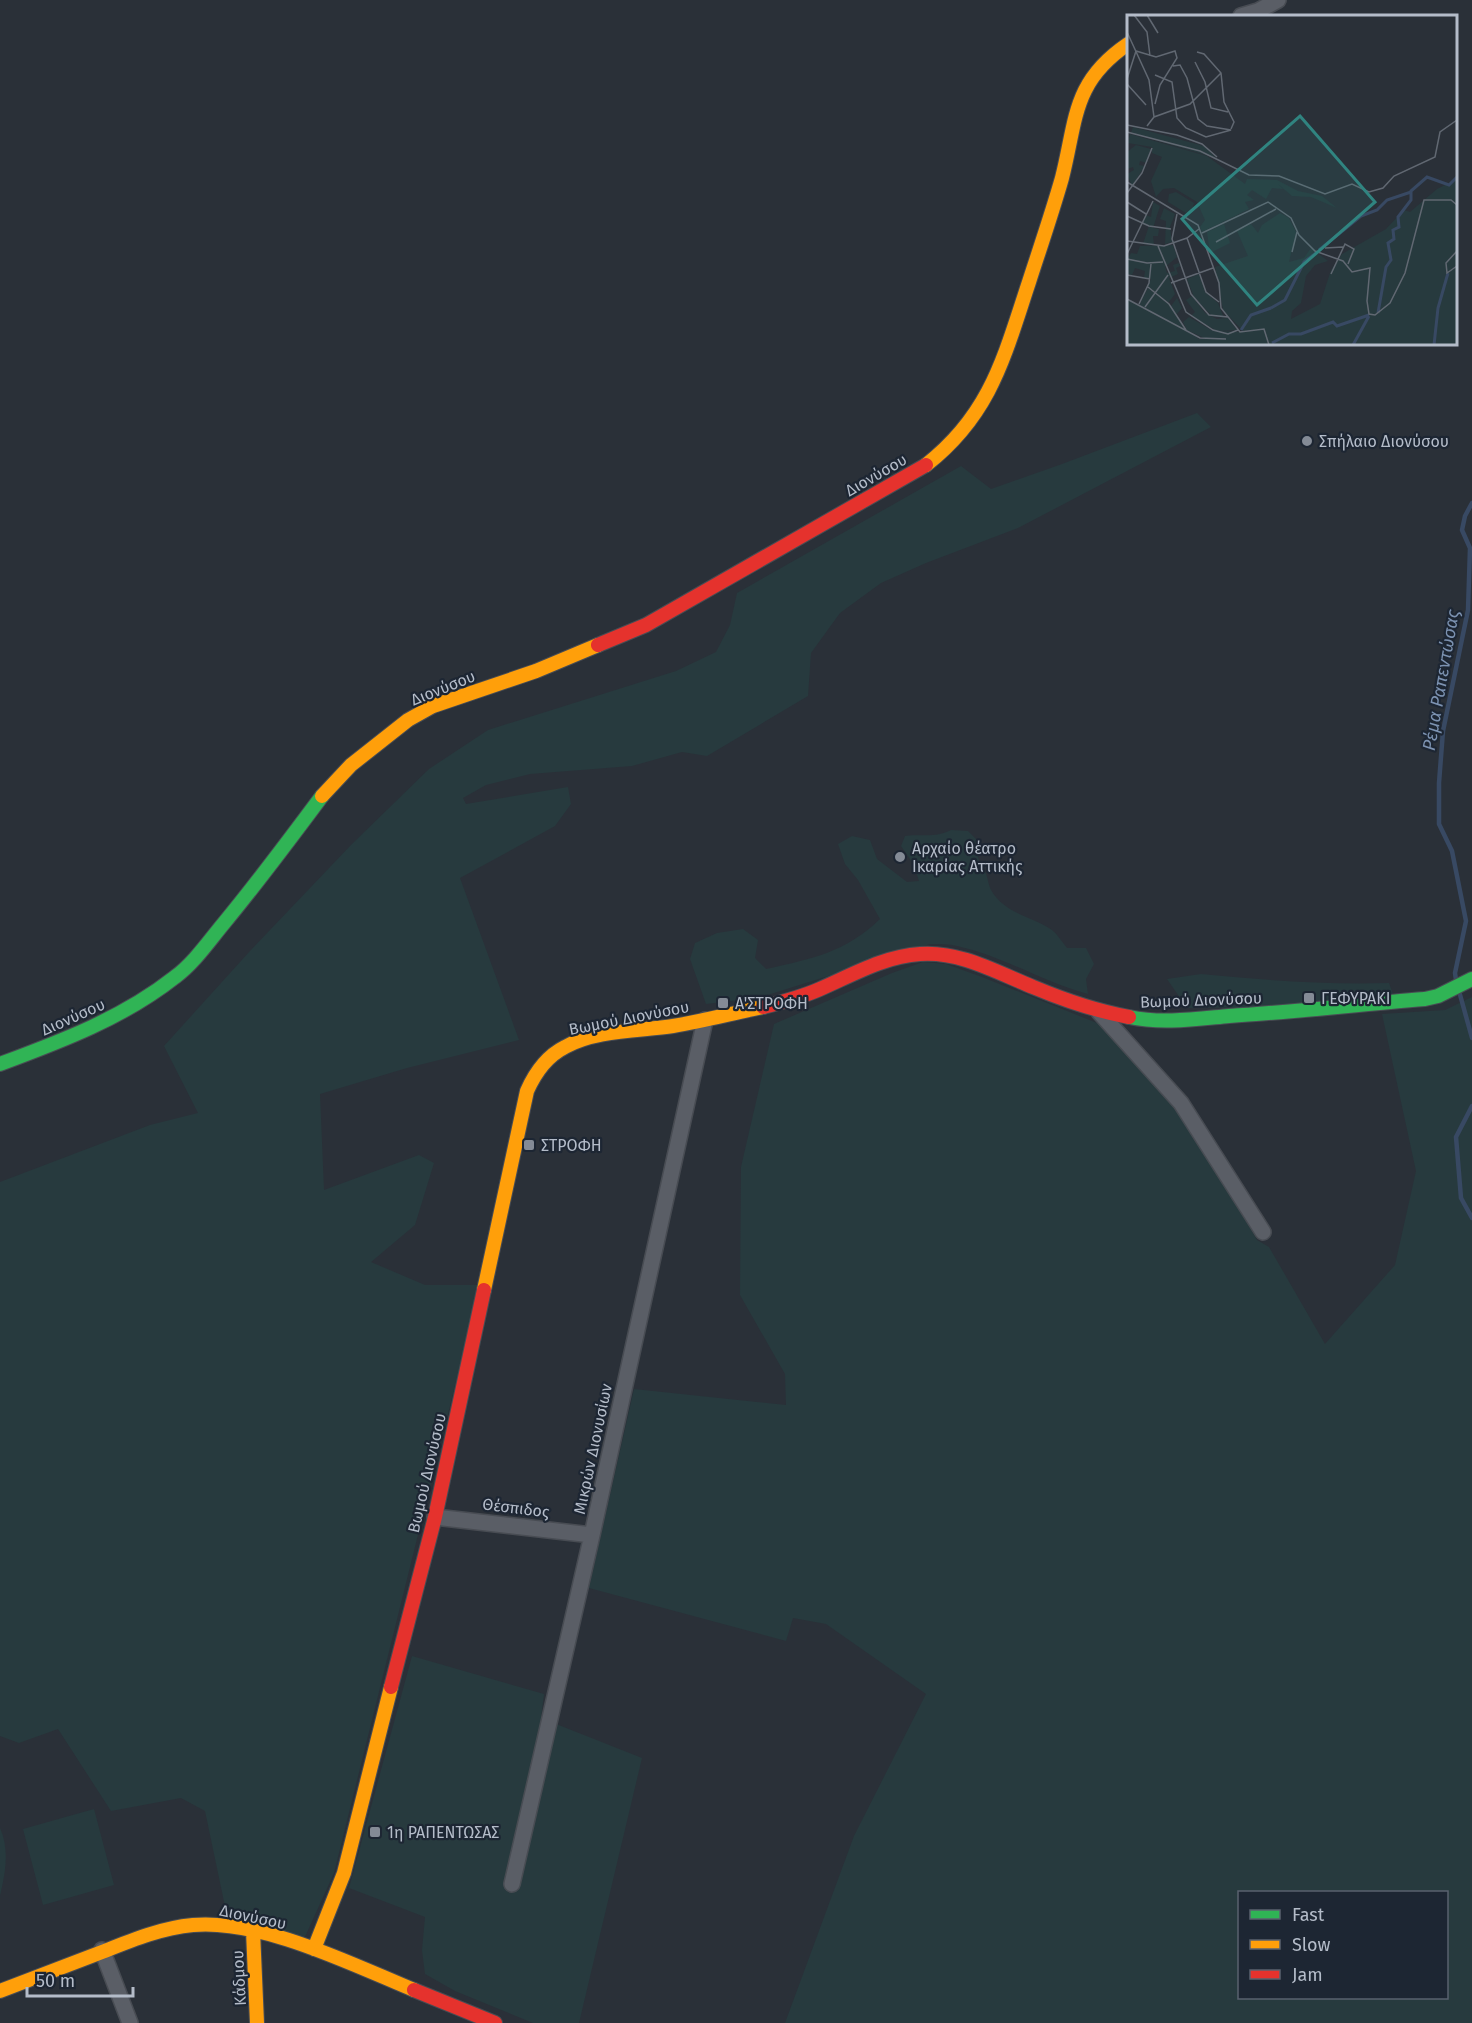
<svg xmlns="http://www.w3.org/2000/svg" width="1472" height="2023" font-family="'Fira Sans',sans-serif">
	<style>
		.green { fill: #273a3e; fill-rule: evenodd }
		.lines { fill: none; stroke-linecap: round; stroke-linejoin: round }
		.stream { stroke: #384963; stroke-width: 4.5 }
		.street-casing { stroke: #484c53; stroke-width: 18 }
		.fast-casing { stroke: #484c53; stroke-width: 16 }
		.slow-casing { stroke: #484c53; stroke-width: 16 }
		.jam-casing { stroke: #484c53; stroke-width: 16 }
		.street { stroke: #5a5e66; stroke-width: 15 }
		.fast { stroke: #30b455; stroke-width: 14 }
		.slow { stroke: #ff9f0a; stroke-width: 14 }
		.jam { stroke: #e5322d; stroke-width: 14 }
		.poi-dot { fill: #848b96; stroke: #1d2633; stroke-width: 2 }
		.labels { text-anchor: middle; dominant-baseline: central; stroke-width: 4.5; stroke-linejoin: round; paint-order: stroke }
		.poi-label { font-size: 16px; fill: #b4bcc9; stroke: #1d2633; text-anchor: start }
		.street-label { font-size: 16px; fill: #b4bcc9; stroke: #1d2633 }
		.water-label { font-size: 18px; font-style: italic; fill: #7c92b1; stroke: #1d2633 }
		.inset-river { fill: none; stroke: #384963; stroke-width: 3 }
		.inset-road { fill: none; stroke: #616872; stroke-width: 1.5 }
		.view { fill: #308480; fill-opacity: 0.15; stroke: #308480; stroke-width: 3 }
		.inset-edge { fill: none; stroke: #b4bcc9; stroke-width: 3 }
	</style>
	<rect width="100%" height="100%" fill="#2a3038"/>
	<path class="green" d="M1197 413 1211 427 1018 528 926 563 881 583 840 613 811 653 808 696 707 756 682 752 632 766 530 774 486 785 463 798 466 804 568 787 571 804 555 826 460 878 519 1040 407 1068 320 1094 324 1190 419 1155 434 1163 415 1225 371 1262 425 1285H480L334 1873 304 1939 227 1916 205 1811 181 1798 111 1811 58 1729 19 1743 0 1736V1182L150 1125 198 1113 164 1046 250 951 351 845 429 769 488 730 676 671 716 652 730 625 737 593 961 466 991 489 1062 464Z
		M951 830 968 831 978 841C976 859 978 857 985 872 988 877 988 884 991 890 1005 914 1031 916 1052 930 1058 935 1062 942 1067 948H1086L1094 964 1086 979 1088 994C1043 982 1003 956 957 946 949 944 939 944 930 944L758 998 706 1004 690 959 695 943 717 933 743 929 758 940 755 958 766 969C812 959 846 952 880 919L858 880 845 864 838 844 852 836 870 840 877 859 907 882 919 881 914 865 901 846 905 836C922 834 936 838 951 830Z
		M923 962 946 964 982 977 1102 1025 1187 1120 1257 1240 1269 1247 1325 1344 1395 1265 1416 1171 1382 1014 1445 1010 1472 997V2023H785L854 1836 926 1694 826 1624 793 1618 786 1641 589 1588 634 1389 786 1405 785 1374 740 1295 741 1167 774 1024 892 973ZM1240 1892H1446V1998H1240Z
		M1201 974C1264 980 1327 985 1389 983L1394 997 1279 1007 1187 1008 1167 979Z
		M412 1656 544 1694 541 1718 642 1758 579 2023H533L455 1991 425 1974 422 1950 425 1917 349 1888Z
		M94 1809 114 1885 43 1905 23 1829Z
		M0 1828C10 1850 5 1874 0 1896Z"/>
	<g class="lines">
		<path class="stream" d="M1456 980 1455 973 1466 921 1452 851 1439 824V783L1443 731 1468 610 1470 548 1462 530 1465 516 1472 503
			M1459 991 1472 1038
			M1472 1106 1456 1137 1461 1198 1472 1218"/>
		<g class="street-casing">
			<path id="street" d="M1241 16 1258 11 1278 0
				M1099 1012 1181 1103 1263 1232
				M435 1517 592 1535
				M512 1884 592 1535 705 1020
				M102 1950 130 2023"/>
		</g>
		<g class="fast-casing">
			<path id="fast" d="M1129 1017C1162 1024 1196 1019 1229 1016 1295 1012 1360 1004 1425 999L1438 996 1472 979
				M0 1064C62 1041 123 1018 175 977 194 963 209 941 224 923 258 882 290 839 322 796"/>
		</g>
		<g class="slow-casing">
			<path id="slow" d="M926 465C991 414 1004 357 1029 282 1040 248 1052 213 1062 178 1077 119 1072 82 1128 44
				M322 796 351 765 408 720 433 706 536 671 598 645
				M484 1290 527 1091C535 1073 547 1056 565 1047 595 1030 640 1031 673 1026 704 1021 733 1013 763 1007
				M253 1931 257 2023
				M314 1949 344 1873 391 1687
				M0 1991C34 1978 68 1965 102 1952 132 1940 161 1928 193 1925 261 1919 351 1964 414 1990"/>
		</g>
		<g class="jam-casing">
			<path id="jam" d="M598 645 646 625 926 465
				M763 1007C783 1002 802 997 820 989 852 975 885 956 920 954 960 951 996 972 1033 987 1064 1000 1096 1011 1129 1017
				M391 1687 435 1517 484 1290
				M414 1990 495 2023"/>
		</g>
		<use href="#street" class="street"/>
		<use href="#fast" class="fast"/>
		<use href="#slow" class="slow"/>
		<use href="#jam" class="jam"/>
	</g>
	<g class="poi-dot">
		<circle cx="1307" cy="441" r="6"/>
		<circle cx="900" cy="857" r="6"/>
		<rect x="1303" y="992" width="12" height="12" rx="3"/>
		<rect x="717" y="997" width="12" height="12" rx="3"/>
		<rect x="523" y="1139" width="12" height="12" rx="3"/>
		<rect x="369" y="1826" width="12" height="12" rx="3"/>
	</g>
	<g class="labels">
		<g class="poi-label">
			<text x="1319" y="441">Σπήλαιο Διονύσου</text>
			<text x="912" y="848">Αρχαίο θέατρο<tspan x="912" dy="18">Ικαρίας Αττικής</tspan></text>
			<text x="1321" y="998">ΓΕΦΥΡΑΚΙ</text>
			<text x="735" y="1003">Α'ΣΤΡΟΦΗ</text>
			<text x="541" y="1145">ΣΤΡΟΦΗ</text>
			<text x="387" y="1832">1η ΡΑΠΕΝΤΩΣΑΣ</text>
		</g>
		<g class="street-label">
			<text transform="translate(876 475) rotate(-30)">Διονύσου</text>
			<text transform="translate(443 688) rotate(-22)">Διονύσου</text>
			<text transform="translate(1201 1000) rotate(-2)">Βωμού Διονύσου</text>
			<text transform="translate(73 1017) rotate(-24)">Διονύσου</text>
			<text transform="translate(629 1018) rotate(-11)">Βωμού Διονύσου</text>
			<text transform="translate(593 1449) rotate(-78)">Μικρών Διονυσίων</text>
			<text transform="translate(427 1473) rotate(-77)">Βωμού Διονύσου</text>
			<text transform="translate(516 1508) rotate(7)">Θέσπιδος</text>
			<text transform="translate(253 1917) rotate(12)">Διονύσου</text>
			<text transform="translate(239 1978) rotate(-93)">Κάδμου</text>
		</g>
		<g class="water-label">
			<text transform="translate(1441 680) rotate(-80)">Ρέμα Ραπεντώσας</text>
		</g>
	</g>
	<g transform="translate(1127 15)">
		<rect width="330" height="330" fill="#2a3038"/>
		<path d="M6 112 77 131 89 143 4 118ZM3 119 80 141 118 169 120 164 150 165 171 176 195 181 210 193 184 182 165 181 151 169 156 174 145 173 139 184 125 175 120 180 127 185 118 187 122 194 75 217 73 212 78 205 70 187 47 173 36 174 29 182 24 166 35 142 25 138V132L1 128ZM9 130 24 134 20 148 13 146 12 150 18 151 5 171 0 159 7 155 6 152 0 154V137ZM330 164V330H0V284L12 290 21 273 44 291 50 283 55 293 49 300 58 313 72 324H101L77 323 60 315 56 307 62 302 86 316 117 317 96 295 88 252 121 241 110 216 124 209 131 218 135 210 153 198 162 203 169 217 162 247 177 243 184 233 201 246 188 250 179 261 174 288 165 296 164 304 193 289 204 255 215 239 259 214 277 195 283 197 310 174ZM49 177 67 188 65 196 59 198 41 187 42 179ZM26 187 33 191 26 213 32 214 31 221H26L27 230 16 229 22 211 15 209 19 200 24 202ZM37 193 48 199 43 212 45 227 38 229 39 206 33 204ZM97 209 103 228 83 238 80 217ZM46 230 50 242 38 252 40 258 48 256 46 250 52 248 53 251 49 253 51 259 42 263 48 279 41 288 21 271 24 264 17 263 18 256 8 253 5 260 0 259V245L4 238 10 239 13 231ZM72 259 78 277 91 288 97 303 85 301 67 282 60 264ZM65 281 78 298 90 304 101 303 110 315 90 316 64 301 68 297 59 285Z" fill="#273a3e"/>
		<path class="inset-river" d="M192 235 234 201 250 195 260 185 284 177M144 293 158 285 177 247 189 238M251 298 259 252 264 245 261 228 267 224 266 215 272 212 271 202 284 185V176L300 162 322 170 330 162M114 315 124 300 144 293M145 328 162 319H174L206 307 210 311 242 300M226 330 242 301M307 330 311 293 321 258"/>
		<path class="inset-road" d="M7 0 20 17 23 41M20 0 31 18M0 17 22 65 27 102M70 37 77 39 94 58 97 87 107 107 104 114M68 47 78 67 84 93 101 97M28 60 45 67 50 103 59 113 79 122 104 115 80 111 71 104 60 63 53 50 46 51M0 64 9 36 29 42 48 36 50 43 33 70 28 89M0 69 19 90M0 110 50 120 75 129 90 142M20 111 27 102 63 89 94 58M0 117 73 136 122 160 152 161 198 179 225 169 242 177 256 173 267 161 308 142 313 117 330 105M0 167 71 210 92 268 94 293 113 317 137 314 142 330M0 178 15 158 25 133M0 187 19 199M50 199 45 224 64 279 82 300 101 302M0 201 22 211 44 214M75 218 141 187 164 203 172 220 188 236 216 246 225 257 243 253 240 286 242 299 248 300 263 288 278 258 297 185H324L330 190M60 223 79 277 92 287M0 226 37 231 60 223 72 214M89 227 149 194M31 231 59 297 86 315 101 319 111 315M198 233 216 232M330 236 319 248 320 258 330 251M165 237 170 217M0 239 26 186M0 244 20 248 36 247M204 259 218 229 227 234 221 249M0 260 23 264M44 268 86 253M21 272 42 289 59 315M0 284 73 323 99 324M12 289 22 268 24 249M18 292 41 260M154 330H185"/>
		<path class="view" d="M173 101 248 187 130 290 55 204Z"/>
		<rect width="330" height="330" class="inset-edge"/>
	</g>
	<rect x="1238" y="1891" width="210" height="108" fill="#1d2633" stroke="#59626f" stroke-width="1.5"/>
	<rect x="1250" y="1910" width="30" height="9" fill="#30b455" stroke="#59626f" stroke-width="1.5"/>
	<text x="1292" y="1921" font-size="18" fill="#b4bcc9">Fast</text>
	<rect x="1250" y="1940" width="30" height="9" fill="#ff9f0a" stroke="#59626f" stroke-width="1.5"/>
	<text x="1292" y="1951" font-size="18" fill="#b4bcc9">Slow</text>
	<rect x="1250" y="1970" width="30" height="9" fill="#e5322d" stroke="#59626f" stroke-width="1.5"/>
	<text x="1292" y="1981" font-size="18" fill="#b4bcc9">Jam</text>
	<path d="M27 1987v9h106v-9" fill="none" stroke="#b4bcc9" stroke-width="3"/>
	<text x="36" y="1987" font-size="18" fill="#b4bcc9" stroke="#1d2633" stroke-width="4.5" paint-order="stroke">50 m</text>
</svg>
